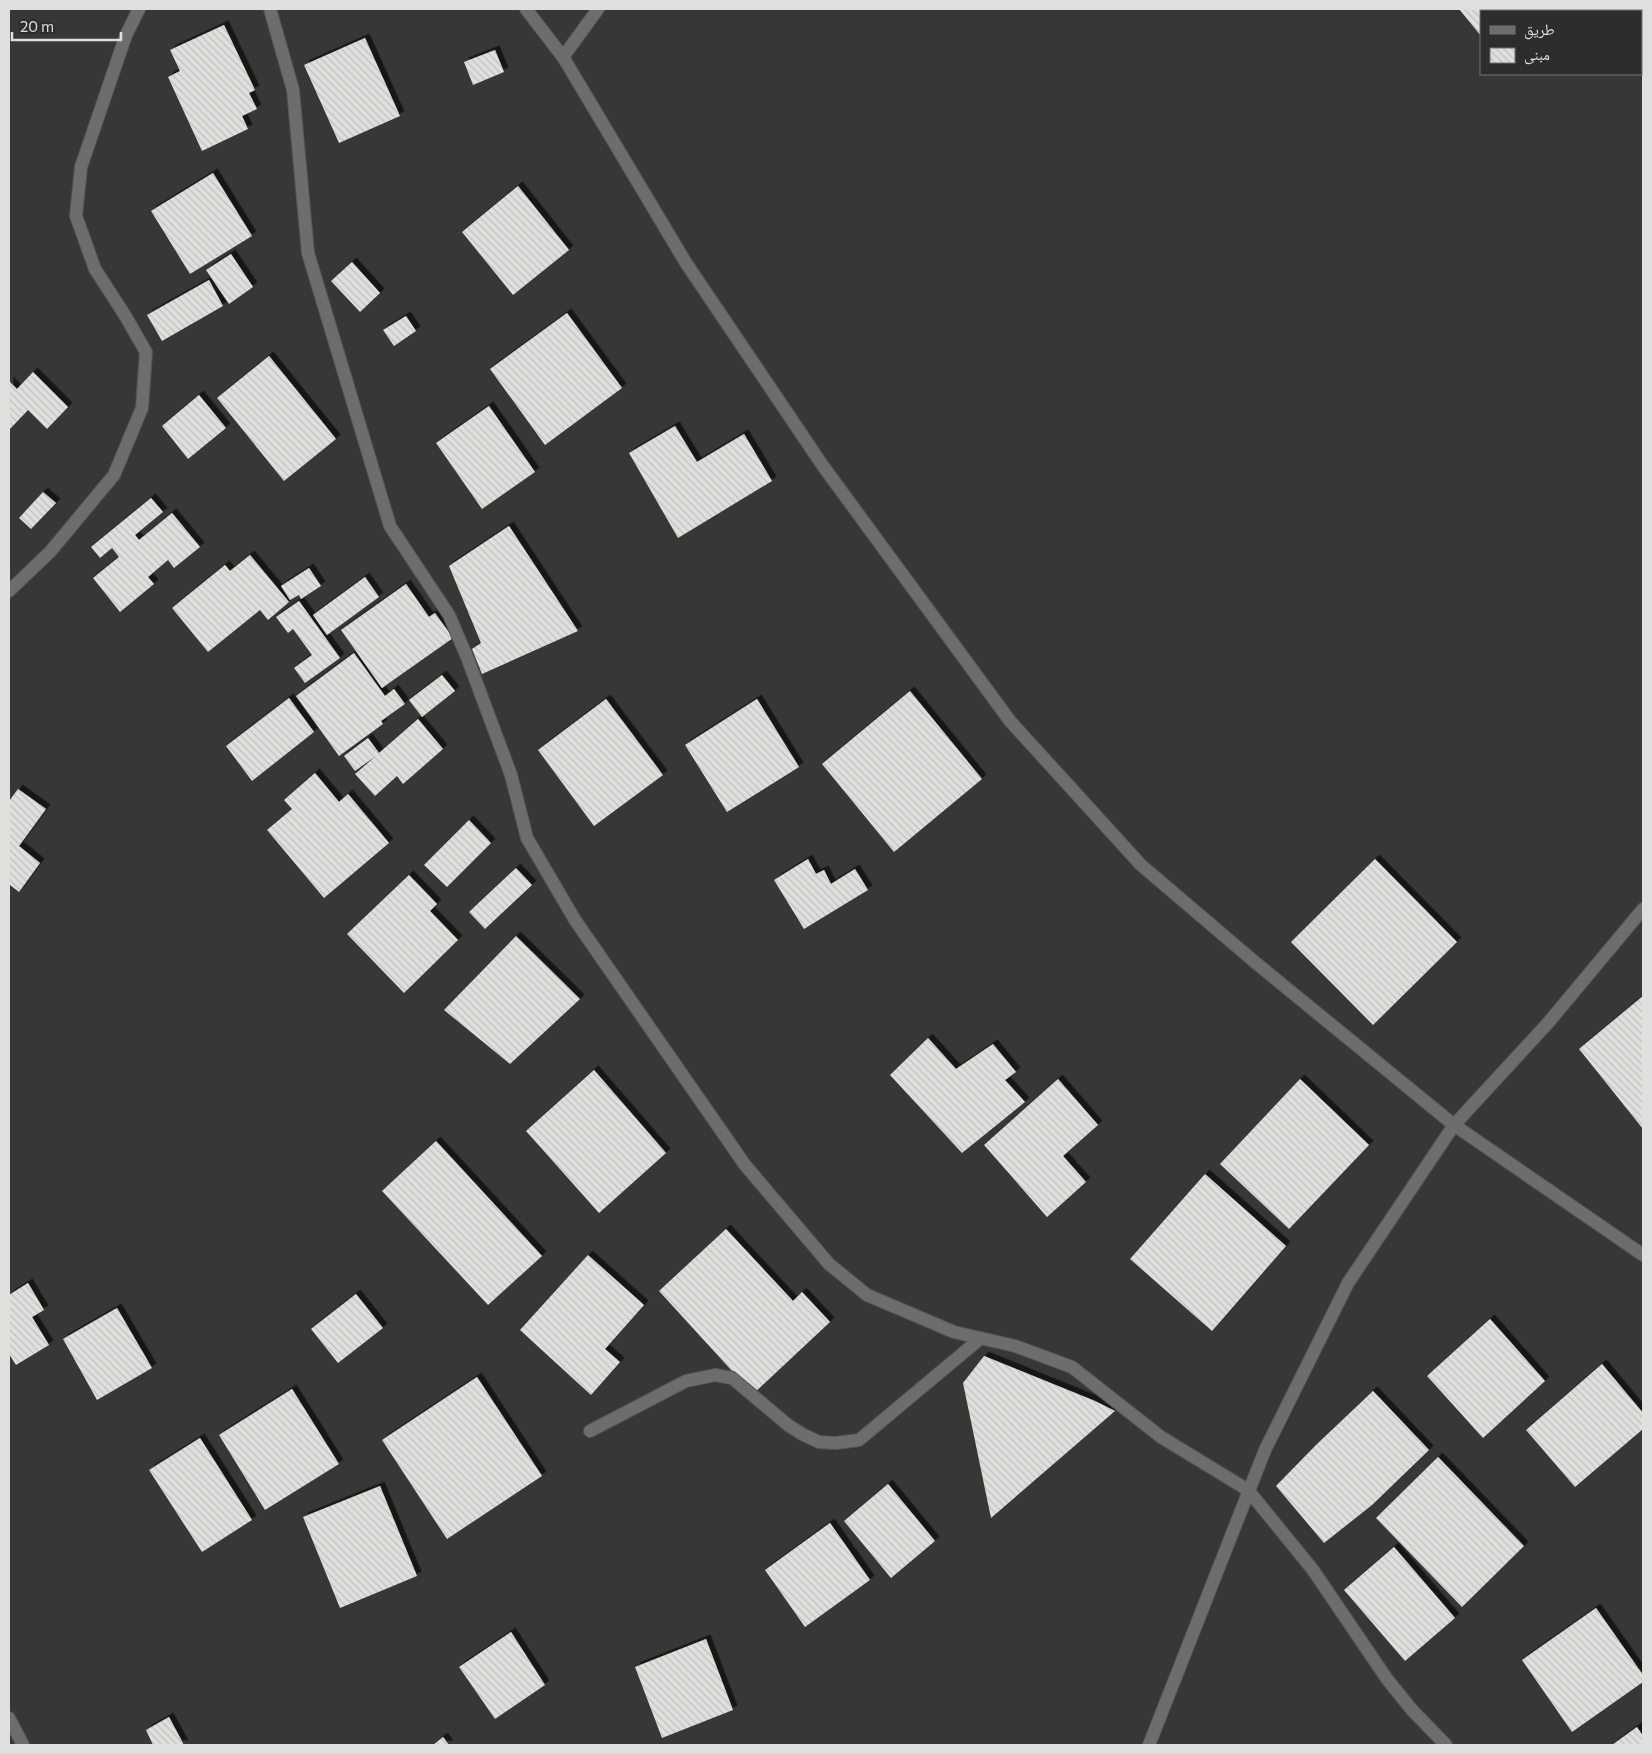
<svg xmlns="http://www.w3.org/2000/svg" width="1652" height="1754" font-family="Commissioner,'Noto Naskh Arabic',sans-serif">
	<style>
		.building { fill: url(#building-back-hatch); filter: url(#shadow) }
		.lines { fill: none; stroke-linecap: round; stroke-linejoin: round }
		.street-casing { stroke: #545653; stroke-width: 14 }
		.secondary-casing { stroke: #545653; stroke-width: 14 }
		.street { stroke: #6b6e6a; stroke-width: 12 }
		.secondary { stroke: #6b6e6a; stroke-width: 12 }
	</style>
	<defs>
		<pattern id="building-back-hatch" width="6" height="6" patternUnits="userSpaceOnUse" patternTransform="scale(1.25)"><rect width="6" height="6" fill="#dde0db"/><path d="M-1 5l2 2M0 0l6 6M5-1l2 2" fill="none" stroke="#bec1bd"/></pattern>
		<filter id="shadow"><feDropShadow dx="4.5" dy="-4.5" stdDeviation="0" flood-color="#0009"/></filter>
	</defs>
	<rect width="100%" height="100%" fill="#363835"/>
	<path class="building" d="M1459 9H1553L1550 11H1481V36Z
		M224 25 255 90 249 93 257 109 242 116 248 129 202 151 168 77 180 71 170 50Z
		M365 38 400 116 339 143 304 65Z
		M495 50 504 72 473 85 464 62Z
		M213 173 252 236 190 274 151 211Z
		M518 186 569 250 513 295 462 232Z
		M231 254 253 287 229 304 206 270Z
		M352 262 380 293 360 312 331 281Z
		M209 280 223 306 162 341 147 315Z
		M567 313 622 388 545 445 490 369Z
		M406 316 416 331 394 346 383 330Z
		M269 356 336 439 284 481 217 398Z
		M33 372 68 407 47 429 28 410 9 430V381L17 389Z
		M199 395 226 428 188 459 162 426Z
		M489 406 535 472 482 509 436 443Z
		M675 426 697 462 744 434 772 481 678 538 629 453Z
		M43 492 56 503 31 529 19 518Z
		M151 498 163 512 135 535 139 540 172 513 200 547 174 568 168 560 148 577 154 584 120 612 93 578 119 557 112 548 100 558 91 547Z
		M509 526 578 631 482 674 472 649 481 643 449 566Z
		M250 555 289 602 268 620 260 610 208 652 172 608 225 565 230 571Z
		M309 568 321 586 301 599 299 595 290 600 281 586Z
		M365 577 379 597 327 635 313 615Z
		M406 584 429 617 435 613 453 638 382 688 341 630Z
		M299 601 340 658 305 683 294 668 312 655 293 629 288 633 276 617Z
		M354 653 385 696 394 689 405 704 381 721 383 724 339 756 296 696Z
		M442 675 455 691 422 717 409 700Z
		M910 691 982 779 894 852 822 764Z
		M289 698 314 732 252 781 226 746Z
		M606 699 663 775 594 826 538 750Z
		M757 699 799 767 727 812 685 745Z
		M418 719 443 749 403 784 397 776 375 796 355 774 376 756 355 771 344 756 368 738 379 753Z
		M315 773 339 802 348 794 389 843 324 898 267 830 292 809 284 800Z
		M18 789 46 809 19 846 40 863 19 892 10 885 9 887V801Z
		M469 820 491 843 447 887 424 865Z
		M808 859 816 874 824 870 831 884 855 869 868 890 804 929 774 880Z
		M1375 859 1457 942 1373 1025 1291 942Z
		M516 868 532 885 485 929 469 912Z
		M409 875 437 904 430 911 458 940 404 993 347 934Z
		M516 936 580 999 510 1064 444 1010Z
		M1643 996V1129L1579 1049Z
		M928 1038 956 1069 993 1044 1016 1072 1005 1080 1025 1102 962 1153 890 1075Z
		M594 1070 666 1153 599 1213 526 1131Z
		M1058 1079 1098 1125 1063 1156 1086 1182 1047 1217 984 1145Z
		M1300 1079 1369 1145 1289 1229 1220 1164Z
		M436 1141 542 1256 488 1305 382 1191Z
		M1205 1174 1286 1246 1212 1331 1130 1259Z
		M726 1229 793 1301 802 1292 830 1322 753 1394 659 1291Z
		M588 1255 644 1305 605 1349 620 1362 591 1395 520 1330Z
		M28 1283 44 1310 32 1317 49 1345 16 1365 9 1354V1295Z
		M356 1294 383 1328 338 1363 311 1329Z
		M117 1308 152 1368 97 1400 63 1339Z
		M1490 1319 1545 1381 1483 1438 1427 1376Z
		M984 1356 1095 1401 1115 1411 991 1518 963 1383Z
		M1602 1364 1643 1413V1429L1575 1487 1526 1430Z
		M477 1377 542 1476 447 1539 382 1440Z
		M292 1389 339 1464 265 1510 219 1435Z
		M1373 1391 1429 1450 1372 1505 1324 1543 1276 1486 1316 1445Z
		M200 1438 252 1520 202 1552 149 1470Z
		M1438 1457 1524 1546 1462 1607 1376 1518Z
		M888 1484 935 1541 891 1578 844 1521Z
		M380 1486 417 1576 340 1608 303 1517Z
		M830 1523 870 1580 805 1627 765 1570Z
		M1394 1547 1455 1618 1405 1661 1344 1590Z
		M1596 1608 1643 1675V1682L1572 1732 1522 1660Z
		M511 1632 545 1685 495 1719 459 1667Z
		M706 1639 733 1710 662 1738 635 1667Z
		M169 1717 184 1745H153L146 1730Z
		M1637 1727 1643 1736V1745H1612Z
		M443 1737 449 1745H433Z"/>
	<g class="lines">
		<g class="street-casing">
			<path id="street" d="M270 9 293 90 308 253 390 526 449 615 467 657 511 775 527 838 575 920 745 1165 829 1264 867 1295 954 1332 1015 1346 1072 1367 1161 1437 1248 1490 1313 1570 1387 1679 1412 1710 1446 1745
				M526 9 563 57 686 263 823 466 1010 721 1141 865 1256 963 1454 1125 1643 1255
				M563 57 598 9
				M9 591 50 552 114 475 142 408 146 352 126 317 95 269 76 216 81 167 126 35 139 9
				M590 1431 686 1381 715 1375 732 1378 788 1425 802 1434 819 1442 836 1443 859 1440 981 1338
				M9 1718 23 1745"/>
		</g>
		<g class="secondary-casing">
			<path id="secondary" d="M1149 1745 1265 1450 1348 1283 1454 1125 1548 1023 1643 909"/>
		</g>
		<use href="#street" class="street"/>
		<use href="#secondary" class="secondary"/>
	</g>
	<rect width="1652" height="1754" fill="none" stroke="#dfe0de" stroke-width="20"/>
	<rect x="1480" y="10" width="162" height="65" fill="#2c2e2b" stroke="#747573"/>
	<rect x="1490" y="26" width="25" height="8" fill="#6b6e6a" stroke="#747573"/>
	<text x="1524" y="35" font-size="15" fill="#dfe0de">طريق</text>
	<rect x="1490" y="48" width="25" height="15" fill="url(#building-back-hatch)" stroke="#747573"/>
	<text x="1524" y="60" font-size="15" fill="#dfe0de">مبنى</text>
	<path d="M12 32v8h109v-8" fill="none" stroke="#dfe0de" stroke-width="2.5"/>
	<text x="20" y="32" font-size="15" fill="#dfe0de" stroke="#2c2e2b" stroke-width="4" paint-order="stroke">20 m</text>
</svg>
